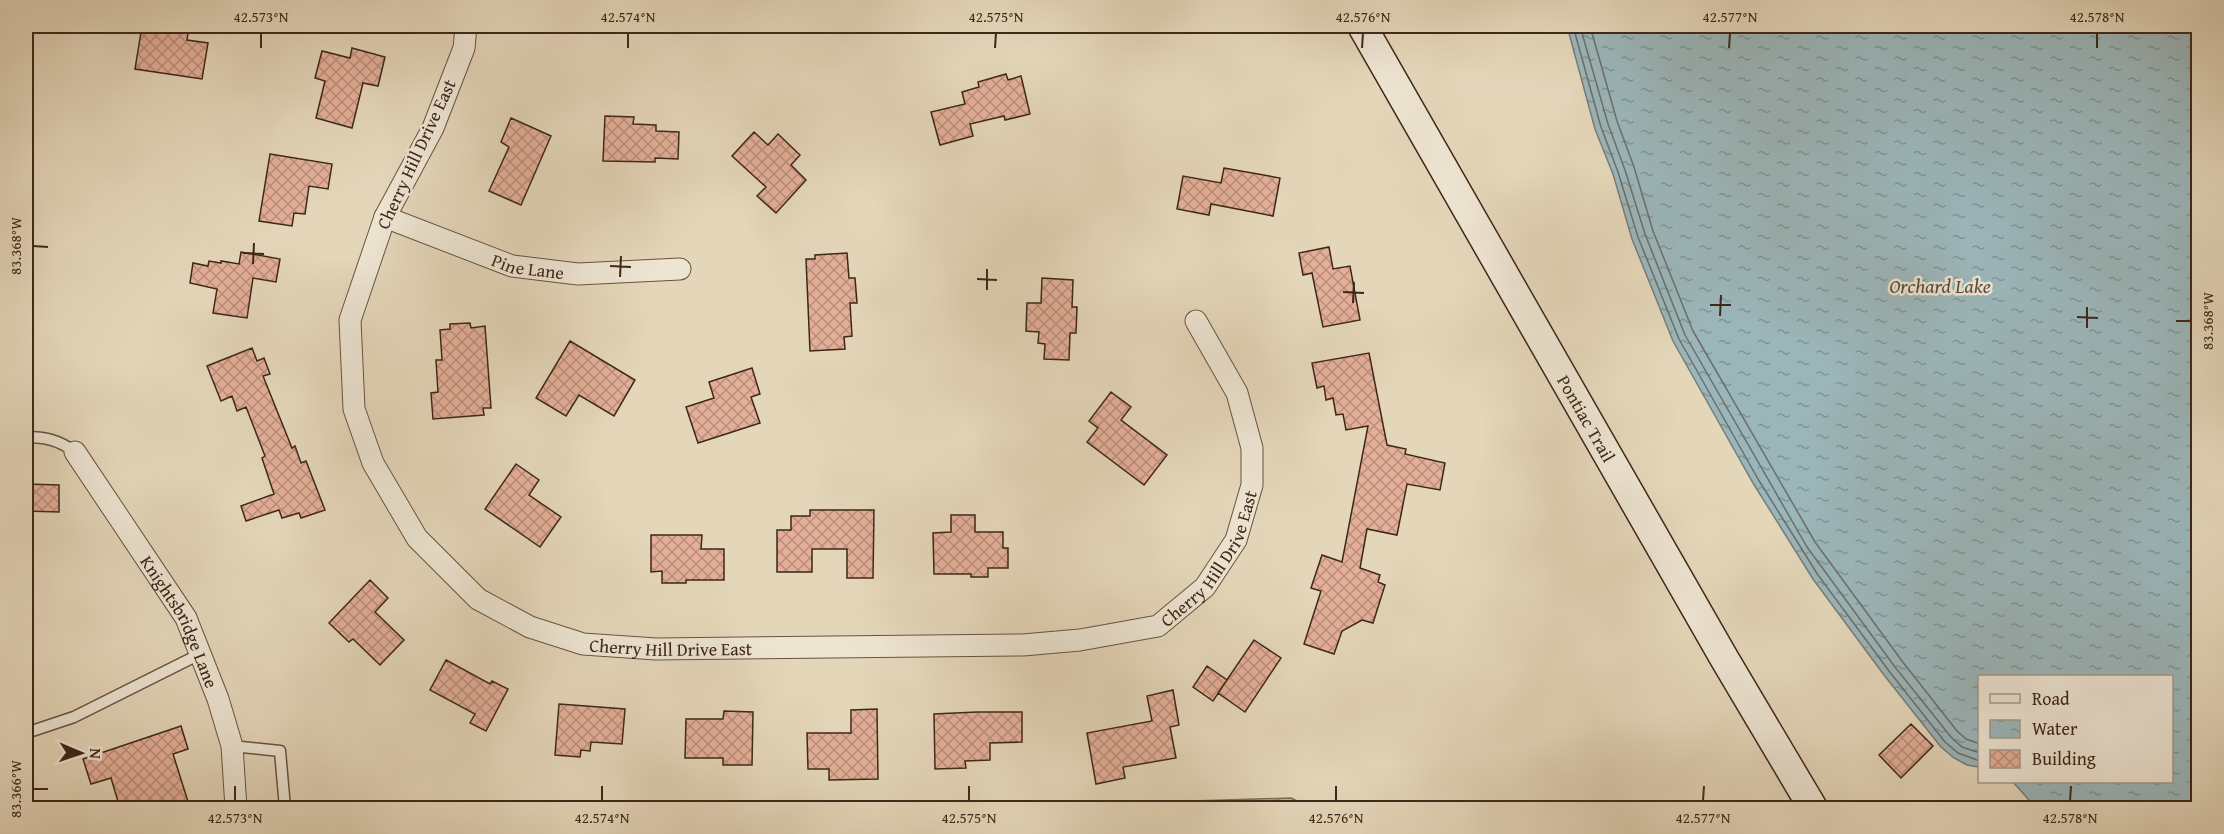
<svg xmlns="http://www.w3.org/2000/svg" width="2224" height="834" font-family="'Gentium Book Plus',serif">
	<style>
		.forest { fill: url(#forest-firs); stroke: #787255; stroke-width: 1.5 }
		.water { fill: url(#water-ripples); stroke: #767d7a; stroke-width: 1.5 }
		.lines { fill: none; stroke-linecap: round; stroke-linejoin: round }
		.shore { stroke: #6c6e6a; stroke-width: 1.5 }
		.building { fill: url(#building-cross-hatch); stroke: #3e2719; stroke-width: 1.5 }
		.lane-casing { stroke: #685341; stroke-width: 13 }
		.street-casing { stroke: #685341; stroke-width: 23 }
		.secondary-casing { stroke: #3e2719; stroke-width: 31 }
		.lane { stroke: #ede4d2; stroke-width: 10 }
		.street { stroke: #ede4d2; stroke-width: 21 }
		.secondary { stroke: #ede4d2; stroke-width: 28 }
		.ticks { fill: none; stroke: #3e2719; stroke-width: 2 }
		.labels { text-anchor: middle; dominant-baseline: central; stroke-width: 5; stroke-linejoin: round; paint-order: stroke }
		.street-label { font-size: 18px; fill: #3e2719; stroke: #ede4d2 }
		.water-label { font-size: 20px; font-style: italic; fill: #554b41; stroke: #ede4d2 }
		.neatline { fill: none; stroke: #3e2719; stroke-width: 2 }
		.ticks-label { font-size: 15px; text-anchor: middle; fill: #3e2719 }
	</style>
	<defs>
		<pattern id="forest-firs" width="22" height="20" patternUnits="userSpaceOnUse" patternTransform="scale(1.5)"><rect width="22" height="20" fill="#b1be91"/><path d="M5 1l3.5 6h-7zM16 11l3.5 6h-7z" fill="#919a76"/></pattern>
		<pattern id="water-ripples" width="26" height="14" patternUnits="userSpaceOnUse" patternTransform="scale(1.5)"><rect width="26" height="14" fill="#9bb6ba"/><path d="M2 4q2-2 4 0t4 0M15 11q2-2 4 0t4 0" fill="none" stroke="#809496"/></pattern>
		<pattern id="building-cross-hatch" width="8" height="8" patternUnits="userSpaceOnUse" patternTransform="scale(1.5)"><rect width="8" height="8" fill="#e4af98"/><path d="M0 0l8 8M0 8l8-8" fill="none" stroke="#ba8e7b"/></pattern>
	</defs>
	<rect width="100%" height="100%" fill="#e4d6b9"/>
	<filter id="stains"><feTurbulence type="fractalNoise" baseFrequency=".00333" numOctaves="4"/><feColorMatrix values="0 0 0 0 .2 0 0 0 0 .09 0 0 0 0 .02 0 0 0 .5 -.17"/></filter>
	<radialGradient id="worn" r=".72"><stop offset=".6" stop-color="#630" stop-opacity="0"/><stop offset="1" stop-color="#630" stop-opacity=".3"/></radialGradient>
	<path class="forest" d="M1291 798 1311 808H972Z"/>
	<path class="water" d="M1567 26H2198V808H2036L2013 782H2172V676H1980L1979 767 1967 765 1954 758 1941 747 1884 675 1813 579 1753 483 1673 341 1632 239 1613 174 1595 129Z"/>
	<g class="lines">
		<path class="shore" d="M1573 26 1601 127 1618 172 1638 237 1679 339 1758 479 1818 575 1889 671 1945 742 1958 753 1980 761
			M1580 26 1608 124 1625 170 1645 234 1685 335 1807 547 1895 667 1951 737 1962 747 1980 753
			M1590 26 1617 121 1634 167 1653 231 1693 331 1815 542 1902 661 1957 731 1966 739 1980 744"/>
	</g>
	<path class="building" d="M142 26H179L178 31 188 33 187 40 208 43 202 79 135 69Z
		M352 48 385 57 378 86 363 83 352 128 316 118 325 81 315 78 322 51 350 58Z
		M1006 74 1008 80 1021 76 1030 114 1005 120 1004 116 970 124 973 136 940 145 931 112 965 104 962 92 979 87 978 82Z
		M605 116 634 117 633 124 656 125V131L679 132 678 159 655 158V162L603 161Z
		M511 118 551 136 521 205 489 191 509 147 501 142Z
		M754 132 768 145 778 134 800 155 791 165 806 180 776 213 757 196 766 187 732 156Z
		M270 154 332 164 328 189 309 186 305 214 294 213 292 226 259 221Z
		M1224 168 1280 178 1273 216 1211 204 1209 215 1177 209 1183 176 1221 183Z
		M1329 247 1333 269 1350 266 1360 320 1323 327 1312 273 1303 275 1299 253Z
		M241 252 280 259 276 282 253 278 247 318 213 313 217 289 190 283 193 263 208 266 209 261 221 263V261L239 264Z
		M847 253 849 278H855L857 303H850L852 336 844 337 845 349 810 351 806 259H815V255Z
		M1042 278 1073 280 1072 307H1077L1076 333H1070L1069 360 1044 359 1045 344 1038 343 1039 332 1026 331 1027 303H1041Z
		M470 323 471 328 485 326 491 408H483L484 415 433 419 431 393 438 392 436 360H442L440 330 450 329V324Z
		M570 341 635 380 614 416 579 395 566 416 536 398Z
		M252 348 257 361 264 358 270 374 263 376 292 448 295 446 301 463 306 461 325 510 301 518 299 513 282 518 279 510 246 521 241 506 274 494 262 458 265 456 246 407 237 411 232 396 221 401 207 366Z
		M1369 353 1387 445 1406 449 1405 454 1445 463 1440 490 1407 484 1397 535 1367 529 1360 568 1380 575 1378 582 1385 585 1373 623 1362 620 1342 631 1334 654 1304 644 1321 591 1311 588 1322 555 1342 562 1368 426 1346 430 1343 414 1336 415 1333 398 1326 400 1324 386 1317 388 1312 363Z
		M752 368 760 394 751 397 760 423 698 443 686 407 714 398 709 382Z
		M1111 392 1131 407 1121 420 1167 455 1144 485 1087 442 1098 428 1089 421Z
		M516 464 539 480 529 495 561 517 540 547 485 509Z
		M26 484 59 485V512L26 511Z
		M810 510H874L873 578H847V549H812V572H777V530H791V516H810Z
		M951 515H975V532H1003V548H1008V568H988V577H971V574H934L933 533 951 532Z
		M651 535H702L701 549H724V580H686V583H662V571L651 572Z
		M370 580 388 598 375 612 404 640 380 665 353 639 349 642 329 623Z
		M1254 640 1281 658 1245 712 1218 693Z
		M446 660 490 684 492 681 508 689 486 731 470 723 475 714 430 690Z
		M1207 666 1227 680 1213 701 1193 687Z
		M1173 690 1179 725 1170 727 1176 758 1123 767 1125 778 1096 784 1087 733 1152 721 1147 696Z
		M559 704 625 709 622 744 591 742 590 751 581 750 580 757 555 755Z
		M877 709 878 779 829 780V769H808L807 733H851V710Z
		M724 711 753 712 752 765H723V758H685L686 719H723Z
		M977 712H1022V742L990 743V760L965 761 966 768 935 769 934 714Z
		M1911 724 1933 746 1901 778 1879 755Z
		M181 726 188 749 173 754 190 808H120L111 778 91 784 83 759Z"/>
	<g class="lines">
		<g class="lane-casing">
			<path id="lane" d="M26 437C45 437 59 440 75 452
				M26 733 74 717 200 654
				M232 746 280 751 285 808"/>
		</g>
		<g class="street-casing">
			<g id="street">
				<path id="s1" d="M466 26 464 48 433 128 385 217 350 320 354 409 373 463 417 538 478 599 530 627 583 644 656 649 1023 645 1080 640 1158 626 1205 587 1236 540 1252 485V448L1237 393 1196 321"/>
				<path id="s2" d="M385 217 512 266 578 274 680 269"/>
				<path id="s3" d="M75 452 186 618 218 699 232 746 236 808"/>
			</g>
		</g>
		<g class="secondary-casing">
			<g id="secondary">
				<path id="s4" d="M1362 26 1724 658 1813 808"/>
			</g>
		</g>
		<use href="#lane" class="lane"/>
		<use href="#street" class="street"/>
		<use href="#secondary" class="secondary"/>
	</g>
	<path class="ticks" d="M261 48V33M628 48V33M995 48 996 33M1362 48 1363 33M1729 48 1730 33M2097 48V33M33 246 48 247M243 253 264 254M253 264 254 243M610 266 631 267M620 277 621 256M977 279 997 280M987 290V269M1343 292 1364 293M1353 303 1354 282M1710 305H1731M1720 316 1721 295M2077 317 2098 318M2176 321H2191M2087 328V307M33 789H48M235 801V786M602 801V786M969 801V786M1336 801V786M1703 801 1704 786M2070 801 2071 786"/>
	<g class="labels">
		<g class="street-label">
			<text transform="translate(416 154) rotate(-65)">Cherry Hill Drive East</text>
			<text stroke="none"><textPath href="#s2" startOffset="152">Pine Lane</textPath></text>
			<text stroke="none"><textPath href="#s4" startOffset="452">Pontiac Trail</textPath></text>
			<text stroke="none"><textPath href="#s1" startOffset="1416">Cherry Hill Drive East</textPath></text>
			<text stroke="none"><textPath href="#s3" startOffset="200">Knightsbridge Lane</textPath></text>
			<text stroke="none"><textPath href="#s1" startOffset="840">Cherry Hill Drive East</textPath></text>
		</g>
		<g class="water-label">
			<text x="1940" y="285">Orchard Lake</text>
		</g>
	</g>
	<rect width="2224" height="834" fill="none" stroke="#e4d6b9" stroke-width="66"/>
	<rect x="1978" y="675" width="195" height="108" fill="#ede4d2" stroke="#a79888" stroke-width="1.5"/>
	<rect x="1990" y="694" width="30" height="9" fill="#ede4d2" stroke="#a79888" stroke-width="1.5"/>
	<text x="2032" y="705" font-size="18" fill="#3e2719">Road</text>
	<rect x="1990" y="720" width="30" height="18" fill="url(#water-ripples)" stroke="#a79888" stroke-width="1.5"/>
	<text x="2032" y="735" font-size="18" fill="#3e2719">Water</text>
	<rect x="1990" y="750" width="30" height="18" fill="url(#building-cross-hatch)" stroke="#a79888" stroke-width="1.5"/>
	<text x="2032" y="765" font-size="18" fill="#3e2719">Building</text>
	<g transform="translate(81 753) rotate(92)" stroke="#ede4d2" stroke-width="4.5" paint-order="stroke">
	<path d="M0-4.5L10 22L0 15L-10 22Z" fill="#3e2719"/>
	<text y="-9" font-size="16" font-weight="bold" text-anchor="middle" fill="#3e2719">N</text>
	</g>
	<rect x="33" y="33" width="2158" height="768" class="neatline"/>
	<g class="ticks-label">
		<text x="261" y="22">42.573°N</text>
		<text x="628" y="22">42.574°N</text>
		<text x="996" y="22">42.575°N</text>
		<text x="1363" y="22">42.576°N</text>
		<text x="1730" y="22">42.577°N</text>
		<text x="2097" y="22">42.578°N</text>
		<text transform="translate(16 246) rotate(-90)" y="5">83.368°W</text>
		<text transform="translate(2208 321) rotate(-90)" y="5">83.368°W</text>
		<text transform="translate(16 789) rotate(-90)" y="5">83.366°W</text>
		<text x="235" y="823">42.573°N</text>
		<text x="602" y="823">42.574°N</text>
		<text x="969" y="823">42.575°N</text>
		<text x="1336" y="823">42.576°N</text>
		<text x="1703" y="823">42.577°N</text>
		<text x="2070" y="823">42.578°N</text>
	</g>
	<rect width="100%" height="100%" filter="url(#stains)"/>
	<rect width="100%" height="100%" fill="url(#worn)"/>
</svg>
